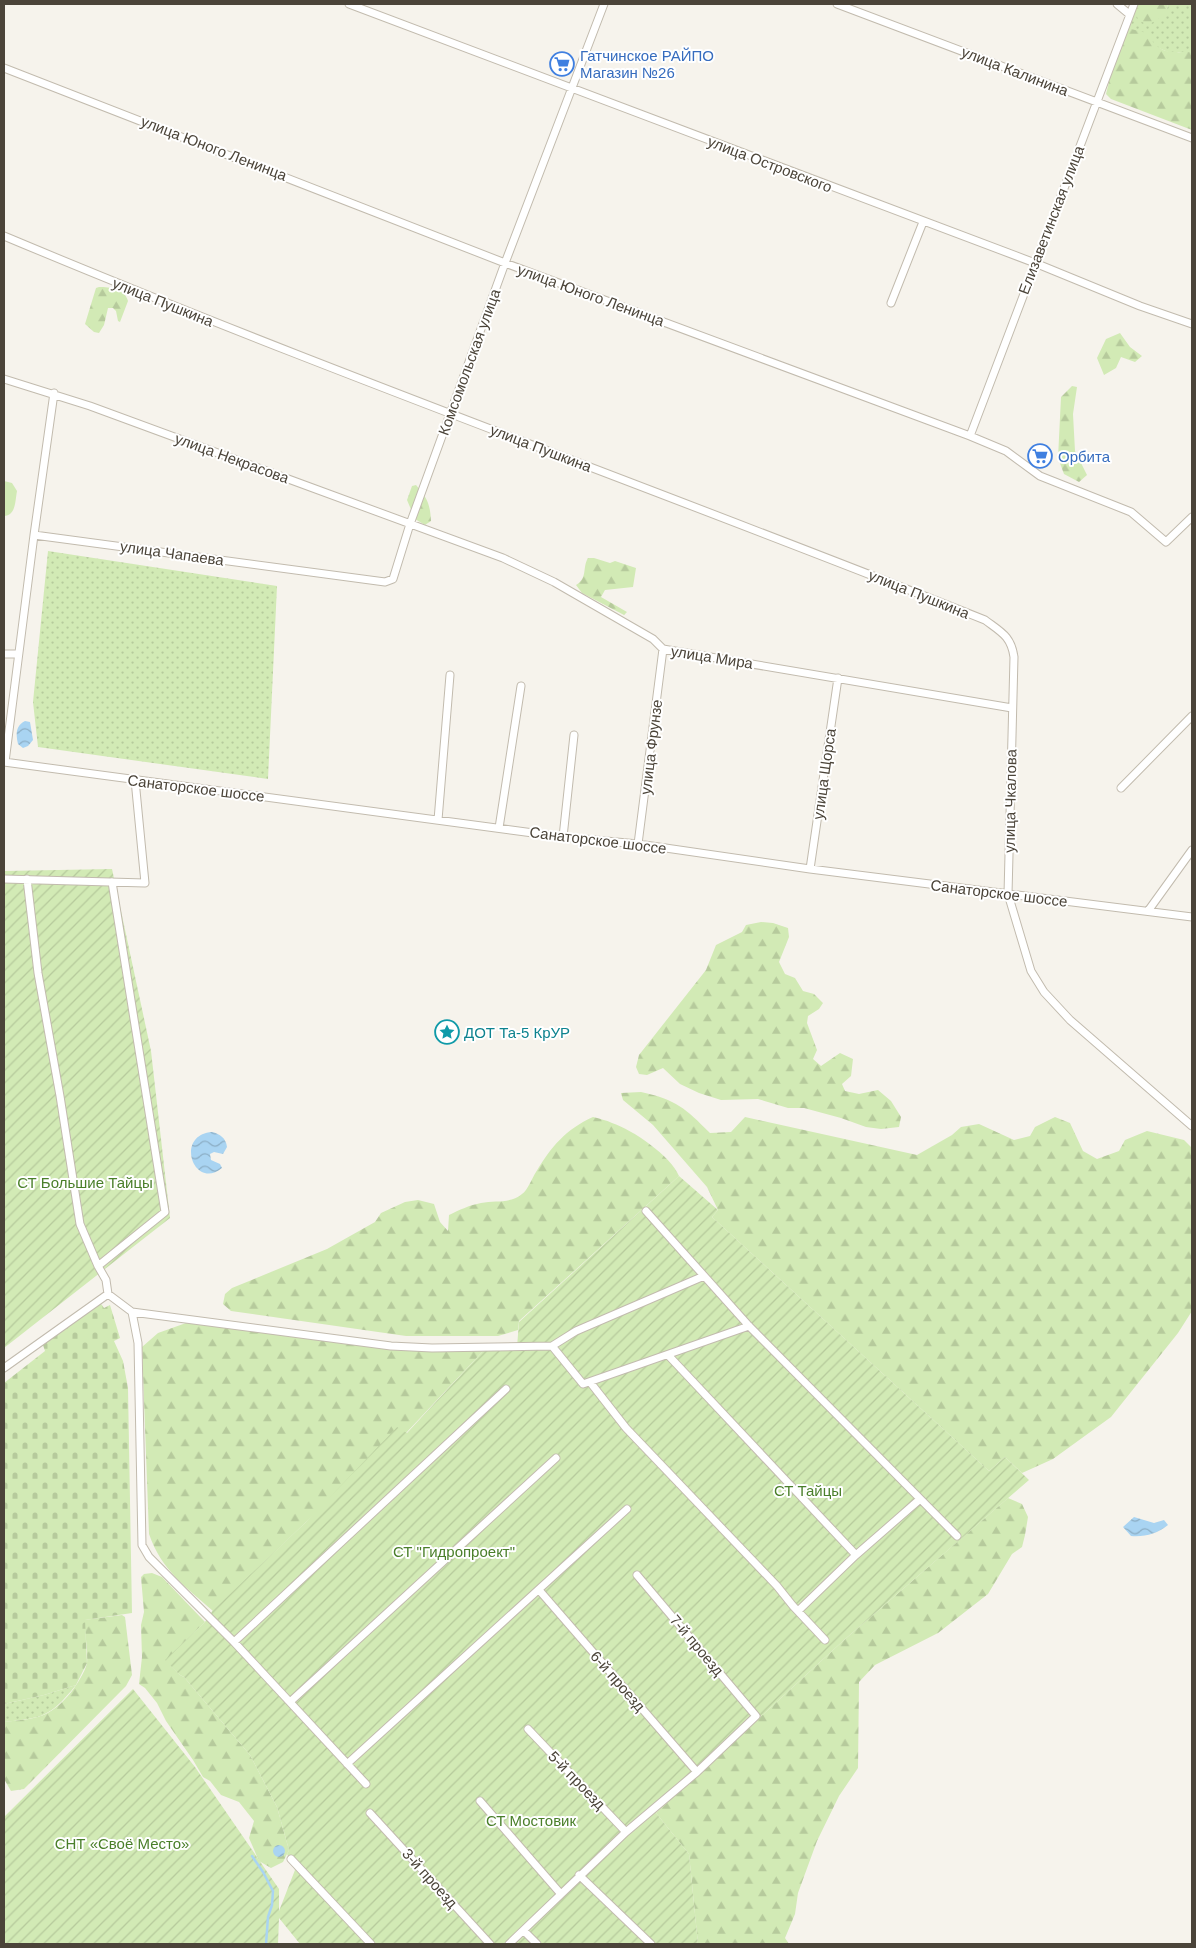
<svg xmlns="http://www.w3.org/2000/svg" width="1196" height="1948" font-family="Arial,sans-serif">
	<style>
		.grass { fill: url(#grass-dots) }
		.forest { fill: url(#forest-firs) }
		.cemetery { fill: url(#cemetery-stones) }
		.garden { fill: url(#garden-furrows) }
		.pitch { fill: #d2eab5 }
		.water { fill: url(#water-waves) }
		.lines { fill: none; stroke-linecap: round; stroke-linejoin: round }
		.stream { stroke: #a9d4f2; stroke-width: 2.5 }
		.street-casing { stroke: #c2bbae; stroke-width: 9 }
		.street { stroke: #fff; stroke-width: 7 }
		.labels { text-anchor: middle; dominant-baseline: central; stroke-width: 4; stroke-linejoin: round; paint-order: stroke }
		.shop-label { font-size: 15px; fill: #366cbe; stroke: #fff; text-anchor: start }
		.street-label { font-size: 15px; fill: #4b4439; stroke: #fff }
		.culture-label { font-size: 15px; fill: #0d838f; stroke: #fff; text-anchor: start }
		.park-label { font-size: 15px; fill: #4a7f2a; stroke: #fff }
	</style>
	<defs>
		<pattern id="grass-dots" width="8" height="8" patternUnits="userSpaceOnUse" patternTransform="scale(1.25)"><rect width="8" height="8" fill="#d2eab5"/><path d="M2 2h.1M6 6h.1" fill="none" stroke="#b6ca9c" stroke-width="1.8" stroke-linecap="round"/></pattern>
		<pattern id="forest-firs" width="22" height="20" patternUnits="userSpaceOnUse" patternTransform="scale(1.25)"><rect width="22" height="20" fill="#d2eab5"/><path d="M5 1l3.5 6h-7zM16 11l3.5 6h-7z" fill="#b6ca9c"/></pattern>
		<pattern id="cemetery-stones" width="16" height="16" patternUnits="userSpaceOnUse" patternTransform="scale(1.25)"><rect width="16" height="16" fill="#d2eab5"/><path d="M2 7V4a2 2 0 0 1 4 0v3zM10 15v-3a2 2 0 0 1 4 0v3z" fill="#b6ca9c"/></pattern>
		<pattern id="garden-furrows" width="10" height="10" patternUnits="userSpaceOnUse" patternTransform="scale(1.25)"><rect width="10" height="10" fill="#d2eab5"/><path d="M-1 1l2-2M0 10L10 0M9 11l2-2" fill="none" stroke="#b6ca9c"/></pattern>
		<pattern id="water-waves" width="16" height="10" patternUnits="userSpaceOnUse" patternTransform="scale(1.25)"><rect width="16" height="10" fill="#a9d4f2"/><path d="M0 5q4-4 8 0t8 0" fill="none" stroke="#8caec5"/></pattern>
	</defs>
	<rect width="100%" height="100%" fill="#f6f3ec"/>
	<path class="grass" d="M1168 4H1192V52H1168L1126 34 1135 9H1167Z
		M48 551 277 586 268 779 38 747 33 702Z
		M76 1685C50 1717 43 1718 4 1722V1704L44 1695Z"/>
	<path class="forest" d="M1138 4H1168C1167 15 1157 20 1148 25L1138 20 1135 9Z
		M1131 29 1147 33C1160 55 1169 52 1192 52V130L1111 99 1106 94 1110 78 1126 34Z
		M99 287C110 287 125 289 128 301L120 322 118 321 116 311 113 308H108L104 325 99 333 94 332 85 324 96 288Z
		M1120 333 1130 347 1142 356 1135 362 1121 357 1116 368 1104 375 1097 358 1106 339Z
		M1072 386 1077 387 1073 414 1075 451 1087 475 1079 482 1064 474 1058 458 1061 397Z
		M416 485C427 498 430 503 431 521L425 525 415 519 407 500 412 486Z
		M588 558H594L610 563 615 561 636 568 633 587 605 590 601 597 627 612 624 615 582 593 576 585C588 578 582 568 588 558Z
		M761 922 773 923 788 928 789 937 779 962 785 974 795 978 803 991 814 994 823 1003 819 1009 808 1016 807 1023 817 1050 813 1059 821 1066 840 1053 853 1059 851 1076 842 1084 845 1091 859 1094 878 1090 891 1101 901 1117 899 1127 881 1129 866 1127 841 1118 804 1108H788L758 1099 721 1100 699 1093 680 1084 663 1068 647 1075 639 1074 636 1067 639 1055 706 970 716 945 742 932 746 925Z
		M641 1092C677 1100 685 1108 710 1133L731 1132 745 1117 917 1155 952 1135 961 1127 979 1124 1014 1140 1030 1136 1035 1127 1055 1117 1070 1123 1083 1151 1097 1159 1119 1151 1125 1140 1147 1131 1184 1140 1192 1148V1311L1178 1333 1111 1417 1053 1459 1022 1473 1005 1457 989 1471 712 1217 718 1210 707 1187 653 1125 623 1100 621 1093Z
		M593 1117C600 1119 606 1120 612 1123 633 1130 671 1156 679 1176L519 1321 518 1330 498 1336H406L231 1311 223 1304 225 1294 232 1288 327 1249 375 1222 381 1213 405 1202 418 1200 434 1204 440 1222 448 1231 449 1215C459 1210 470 1205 481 1203 495 1200 510 1204 522 1194 528 1190 532 1178 536 1172 551 1147 566 1129 593 1117Z
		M186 1323 392 1349H485L406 1433 306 1522 213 1611C185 1586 162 1571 149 1534L142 1347 158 1333Z
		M1008 1498 1022 1504 1028 1517 1025 1535 1022 1547 1012 1554 988 1594 938 1633 875 1665 859 1682 858 1768 839 1796 817 1841 798 1893 795 1914 785 1938 789 1944H698L689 1854 656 1813 844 1640Z
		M152 1573 162 1577 205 1622 166 1660 180 1675 184 1677 250 1755 277 1807 289 1850 283 1862 271 1868 259 1861 249 1838 254 1821 239 1802 221 1795 210 1781 203 1777 193 1760 166 1721 157 1703 145 1688 139 1684 142 1657 141 1625 144 1612 141 1577 144 1574Z
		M122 1615 125 1617 132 1675 126 1686 24 1789 11 1791 4 1779V1722C38 1718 49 1719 72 1691 77 1684 85 1672 87 1663 88 1654 85 1631 84 1620Z"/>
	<path class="cemetery" d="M99 1301 104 1308 110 1305 120 1338 114 1341 123 1361 128 1388 132 1613 85 1620 87 1663 76 1685 44 1695 4 1704V1383L45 1351 43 1345Z"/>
	<path class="garden" d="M112 869 151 1051 170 1218 4 1348V871Z
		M679 1176 718 1210 712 1217 989 1471 1005 1457 1029 1480 844 1640 656 1813 689 1854 698 1944H300L279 1918 278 1944H4V1817L133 1689 195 1767 279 1889V1911L295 1870 287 1854 289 1850 277 1807 250 1755 184 1677 180 1675 165 1660 205 1622 213 1610 306 1522 397 1427 407 1433 485 1349 517 1347 519 1322Z"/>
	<path class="pitch" d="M4 481 12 483 17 491C15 502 16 515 4 516Z"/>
	<path class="water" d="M25 721 30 722 33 740 28 746 23 748 18 744C16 735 15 726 25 721Z
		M212 1132C220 1134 226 1138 227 1147L223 1154 214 1152 210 1154 211 1160 220 1164 222 1168C194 1191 174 1135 212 1132Z
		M1134 1517 1154 1523 1164 1520 1168 1525C1157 1534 1145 1537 1131 1536L1123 1527Z
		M273 1851a6 6 0 1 1 12 0a6 6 0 1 1-12 0Z"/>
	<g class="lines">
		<path class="stream" d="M252 1856 263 1872 273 1891 272 1905 268 1917 266 1944"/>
		<g class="street-casing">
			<path id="street" d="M349 4 1035 263 1140 306 1192 324
				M837 4 1192 138
				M1117 4 1129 14
				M4 68 505 263 970 436 1006 451 1040 476 1131 512 1166 542 1192 517
				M4 236C328 372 659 490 985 620 1001 632 1011 636 1014 657L1008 894 1031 971 1044 992 1070 1020 1192 1126
				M891 303 923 222
				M4 379 90 406 503 558 554 582 653 639 663 649 1012 708
				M54 393 34 535 385 582 393 579 410 524 505 263 604 4
				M970 436 1134 4
				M4 654H18
				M4 762 563 837 638 844 810 869 1192 917
				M5 762 34 535
				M1121 788 1192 716
				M438 820 450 675
				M499 828 521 686
				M563 837 574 735
				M638 844 663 649
				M810 869 838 678
				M4 879 145 883 135 780
				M27 879 38 973 60 1096 80 1224 98 1266
				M112 882 165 1212 98 1266 106 1280 108 1294 132 1312 138 1343 142 1545 149 1557 234 1642 366 1784
				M1148 911 1192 850
				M646 1211 749 1326 957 1536
				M132 1312 391 1346 432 1348 552 1346 576 1331 704 1276
				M552 1346 583 1384 749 1326
				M668 1355 856 1555
				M4 1368 108 1294
				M590 1382 626 1428 777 1586 793 1606 825 1640
				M539 1590 697 1772
				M798 1611 856 1555 919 1500
				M234 1642 506 1389
				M291 1701 556 1458
				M528 1729 626 1832
				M347 1764 627 1509
				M480 1801 560 1893
				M370 1813 490 1944
				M291 1859 371 1944
				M579 1875 651 1944
				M524 1931 537 1944
				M509 1944 626 1832 697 1772 756 1716 637 1575"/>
		</g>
		<use href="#street" class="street"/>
	</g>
	<defs>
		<g id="supermarket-ring" transform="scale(1.25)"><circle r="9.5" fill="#fff" stroke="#3f7fe0" stroke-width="1.5"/><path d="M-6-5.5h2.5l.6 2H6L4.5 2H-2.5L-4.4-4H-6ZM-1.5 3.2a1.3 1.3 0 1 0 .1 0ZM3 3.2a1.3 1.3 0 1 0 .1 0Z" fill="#3f7fe0"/></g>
		<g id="sight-ring" transform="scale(1.25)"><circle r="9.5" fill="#fff" stroke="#0f9aa8" stroke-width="1.5"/><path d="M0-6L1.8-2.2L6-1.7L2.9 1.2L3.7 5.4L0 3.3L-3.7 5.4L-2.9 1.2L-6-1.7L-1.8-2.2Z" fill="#0f9aa8"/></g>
	</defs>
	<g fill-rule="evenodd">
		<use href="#supermarket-ring" x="562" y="64"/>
		<use href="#supermarket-ring" x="1040" y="456"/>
		<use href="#sight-ring" x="447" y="1032"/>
	</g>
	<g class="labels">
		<g class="shop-label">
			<text x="580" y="55">Гатчинское РАЙПО<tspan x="580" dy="17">Магазин №26</tspan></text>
			<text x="1058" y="456">Орбита</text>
		</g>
		<g class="street-label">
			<text transform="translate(1015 71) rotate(21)">улица Калинина</text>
			<text transform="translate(214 148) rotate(21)">улица Юного Ленинца</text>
			<text transform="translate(770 164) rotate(21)">улица Островского</text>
			<text transform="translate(1051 220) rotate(-69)">Елизаветинская улица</text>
			<text transform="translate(591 295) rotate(20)">улица Юного Ленинца</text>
			<text transform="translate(163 302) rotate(22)">улица Пушкина</text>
			<text transform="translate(469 362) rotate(-70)">Комсомольская улица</text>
			<text transform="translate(541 448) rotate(21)">улица Пушкина</text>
			<text transform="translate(232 458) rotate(20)">улица Некрасова</text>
			<text transform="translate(172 553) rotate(8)">улица Чапаева</text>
			<text transform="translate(919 594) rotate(22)">улица Пушкина</text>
			<text transform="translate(712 657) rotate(9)">улица Мира</text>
			<text transform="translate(651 747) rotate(-83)">улица Фрунзе</text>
			<text transform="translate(824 774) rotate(-82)">улица Щорса</text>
			<text transform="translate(196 788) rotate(7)">Санаторское шоссе</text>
			<text transform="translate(1010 801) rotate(-89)">улица Чкалова</text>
			<text transform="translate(598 840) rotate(7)">Санаторское шоссе</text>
			<text transform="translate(999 893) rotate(7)">Санаторское шоссе</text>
			<text transform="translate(697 1645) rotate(50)">7-й проезд</text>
			<text transform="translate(618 1681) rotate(49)">6-й проезд</text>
			<text transform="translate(577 1780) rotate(46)">5-й проезд</text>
			<text transform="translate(430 1878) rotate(48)">3-й проезд</text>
		</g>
		<g class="culture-label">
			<text x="464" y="1032">ДОТ Та-5 КрУР</text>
		</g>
		<g class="park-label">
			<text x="85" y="1182">СТ Большие Тайцы</text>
			<text x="808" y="1490">СТ Тайцы</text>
			<text x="454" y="1551">СТ "Гидропроект"</text>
			<text x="531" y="1820">СТ Мостовик</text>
			<text x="122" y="1843">СНТ «Своё Место»</text>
		</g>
	</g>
	<rect width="1196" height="1948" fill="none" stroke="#4b4439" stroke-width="10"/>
</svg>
